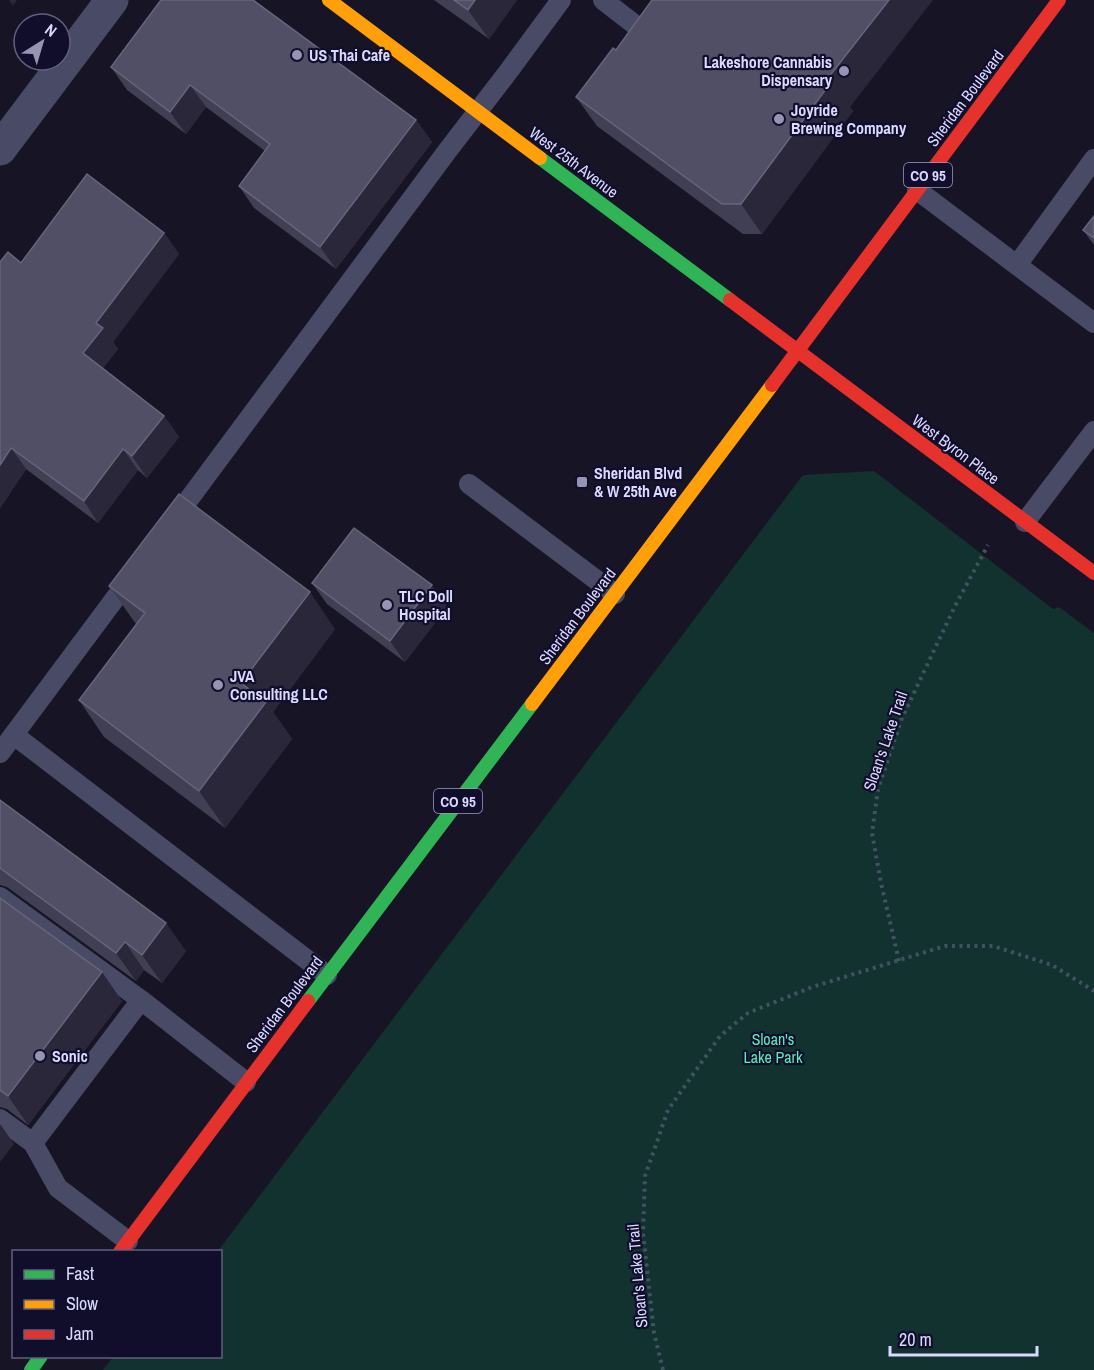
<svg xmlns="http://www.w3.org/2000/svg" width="1094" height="1370" font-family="'Archivo Narrow',sans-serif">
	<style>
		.green { fill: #123230 }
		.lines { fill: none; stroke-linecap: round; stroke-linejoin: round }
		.path { stroke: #415261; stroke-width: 4; stroke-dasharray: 3 4.5; stroke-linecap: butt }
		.lane { stroke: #494b66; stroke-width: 20 }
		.street { stroke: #494b66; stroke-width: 33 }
		.fast { stroke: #30b455; stroke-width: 14 }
		.slow { stroke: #ff9f0a; stroke-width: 14 }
		.jam { stroke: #e5322d; stroke-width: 14 }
		.wall { fill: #413f53 }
		.shaded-wall { fill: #292739 }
		.building { fill: #514f65; stroke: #66657e; stroke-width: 1.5 }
		.poi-dot { fill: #9694b3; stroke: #110e2c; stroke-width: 2 }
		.labels { text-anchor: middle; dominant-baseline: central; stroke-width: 4.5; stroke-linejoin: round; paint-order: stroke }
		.shield { fill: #110e2c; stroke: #9e9cc0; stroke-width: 1.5 }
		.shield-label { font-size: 15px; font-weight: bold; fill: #dad9ff }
		.poi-label { font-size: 16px; font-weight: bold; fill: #dad9ff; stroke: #110e2c; text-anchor: start }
		.street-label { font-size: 16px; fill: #dad9ff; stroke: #110e2c }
		.park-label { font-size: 16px; fill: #59ecb8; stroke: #110e2c }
	</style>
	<rect width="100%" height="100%" fill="#171525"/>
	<path class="green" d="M874 471 1053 609 1059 607 1094 633V1370H103L113 1357 220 1356V1252L218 1251 803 475Z"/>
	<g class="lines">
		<path class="path" d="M899 961 881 883 872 833 878 789 902 718 955 606 988 545
			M663 1370 654 1333 643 1233 645 1176 668 1110 720 1036 748 1013 812 987 945 946H993L1052 965 1094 991"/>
		<path class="lane" d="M603 0 652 38
			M917 190 1094 323
			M1017 265 1094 159
			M469 484 615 594
			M172 522 448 150 508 72 561 0
			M1025 522 1094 431
			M14 735 327 975
			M0 753 131 577
			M0 897 141 1000 246 1082
			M0 1119 33 1143 58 1188 128 1241
			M33 1143 141 1000"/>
		<path class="street" d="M0 149 112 0"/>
		<path class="fast" d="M540 158 730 300
			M308 1001 532 704
			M31 1370 41 1356"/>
		<path class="slow" d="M329 0 540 158
			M532 704 772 385"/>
		<path class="jam" d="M730 300 1094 573
			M772 385 1059 0
			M120 1252 308 1001"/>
	</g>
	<path class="wall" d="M434 0H517L489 39Z
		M616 50 850 107 853 111 762 234H743L597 126 576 97Z
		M111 67 416 120 432 142 336 269 254 208 239 186 265 151 206 107 186 134 127 90Z
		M1094 216V245L1083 230Z
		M164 233 179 254 113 342 118 349 103 368 164 416 179 437 147 478 138 470 98 523 26 469 0 508V262L21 263Z
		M312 583 447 607 405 662 327 604Z
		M109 586 335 629 273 712 292 739 225 828 104 737 79 700 136 624Z
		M0 800 186 951 162 983 144 970 136 981 7 887 0 885Z
		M0 898 122 1001 28 1125 7 1109 0 1107Z"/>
	<path class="shaded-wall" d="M9 0H17L13 6Z
		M475 0H517L489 39 468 10Z
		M889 0H933L850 107 853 111 762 234 741 204 828 78Z
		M190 85 206 107 186 134 170 112Z
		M416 120 432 142 336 269 320 247Z
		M164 233 179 254 113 342 118 349 98 374 83 353 96 323Z
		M164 416 179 437 147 478 132 456Z
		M11 448 26 469 0 508V465Z
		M123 449 138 470 98 523 84 501Z
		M432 585 447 607 405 662 390 641Z
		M310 592 335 629 273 712 292 739 225 828 199 791 241 683Z
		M166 923 186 951 162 983 142 955Z
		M125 942 144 970 136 981 116 953Z
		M102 972 122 1001 28 1125 8 1096Z
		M0 1124 14 1144 0 1162Z"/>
	<path class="building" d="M161 0H253L416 120 320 247 239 186 270 144 190 85 170 112 111 67Z
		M454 0H475L468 10Z
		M652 0H889L828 78 832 81 741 204H722L576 97 613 48 616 50Z
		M87 174 164 233 96 323 103 328 83 353 164 416 132 456 123 449 84 501 11 448 0 465V262L8 252 21 263Z
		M1094 216V238L1083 230Z
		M179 494 310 592 241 683 266 702 199 791 79 700 145 613 109 586Z
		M354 528 432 585 390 641 312 583Z
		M0 800 166 923 142 955 125 942 116 953 0 868Z
		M0 898 102 972 8 1096 0 1090Z"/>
	<g class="poi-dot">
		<circle cx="297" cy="55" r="6"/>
		<circle cx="844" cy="71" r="6"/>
		<circle cx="779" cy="119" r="6"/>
		<rect x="576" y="476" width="12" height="12" rx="3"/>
		<circle cx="387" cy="605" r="6"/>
		<circle cx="218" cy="685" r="6"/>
		<circle cx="40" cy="1056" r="6"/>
	</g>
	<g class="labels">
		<g class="shield">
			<rect x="904" y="163" width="48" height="24" rx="4.5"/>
			<rect x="434" y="789" width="48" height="24" rx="4.5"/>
		</g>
		<g class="shield-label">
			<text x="928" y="175">CO 95</text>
			<text x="458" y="801">CO 95</text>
		</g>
		<g class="poi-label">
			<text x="309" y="55">US Thai Cafe</text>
			<text x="832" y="62" text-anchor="end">Lakeshore Cannabis<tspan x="832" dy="18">Dispensary</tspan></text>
			<text x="791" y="110">Joyride<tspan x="791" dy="18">Brewing Company</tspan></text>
			<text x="594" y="473">Sheridan Blvd<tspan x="594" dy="18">&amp; W 25th Ave</tspan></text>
			<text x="399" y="596">TLC Doll<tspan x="399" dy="18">Hospital</tspan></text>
			<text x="230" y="676">JVA<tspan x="230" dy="18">Consulting LLC</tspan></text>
			<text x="52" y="1056">Sonic</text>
		</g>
		<g class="street-label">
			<text transform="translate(965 98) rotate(-53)">Sheridan Boulevard</text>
			<text transform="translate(574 162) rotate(37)">West 25th Avenue</text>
			<text transform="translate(956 449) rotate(37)">West Byron Place</text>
			<text transform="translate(577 616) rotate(-53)">Sheridan Boulevard</text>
			<text transform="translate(885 741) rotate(-71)">Sloan's Lake Trail</text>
			<text transform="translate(284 1004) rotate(-53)">Sheridan Boulevard</text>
			<text transform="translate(637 1276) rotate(-95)">Sloan's Lake Trail</text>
		</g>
		<g class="park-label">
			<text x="773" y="1039">Sloan's<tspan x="773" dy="18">Lake Park</tspan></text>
		</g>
	</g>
	<rect x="12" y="1250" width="210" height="108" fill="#110e2c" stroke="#615f80" stroke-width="1.5"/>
	<rect x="24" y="1270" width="30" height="9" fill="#30b455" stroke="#615f80" stroke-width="1.5"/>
	<text x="66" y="1280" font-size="18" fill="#dad9ff">Fast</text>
	<rect x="24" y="1300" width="30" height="9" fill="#ff9f0a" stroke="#615f80" stroke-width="1.5"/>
	<text x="66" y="1310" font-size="18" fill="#dad9ff">Slow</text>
	<rect x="24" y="1330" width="30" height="9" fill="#e5322d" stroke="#615f80" stroke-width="1.5"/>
	<text x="66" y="1340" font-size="18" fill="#dad9ff">Jam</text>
	<g transform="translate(42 42) rotate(37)"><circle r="28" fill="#110e2c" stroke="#615f80" stroke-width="1.5"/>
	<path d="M0-4.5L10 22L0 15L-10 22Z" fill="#9694b3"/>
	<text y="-9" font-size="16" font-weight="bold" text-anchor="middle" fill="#dad9ff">N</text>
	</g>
	<path d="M890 1346v9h147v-9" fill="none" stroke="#dad9ff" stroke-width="3"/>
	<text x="899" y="1346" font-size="18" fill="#dad9ff" stroke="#110e2c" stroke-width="4.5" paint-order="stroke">20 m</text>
</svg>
